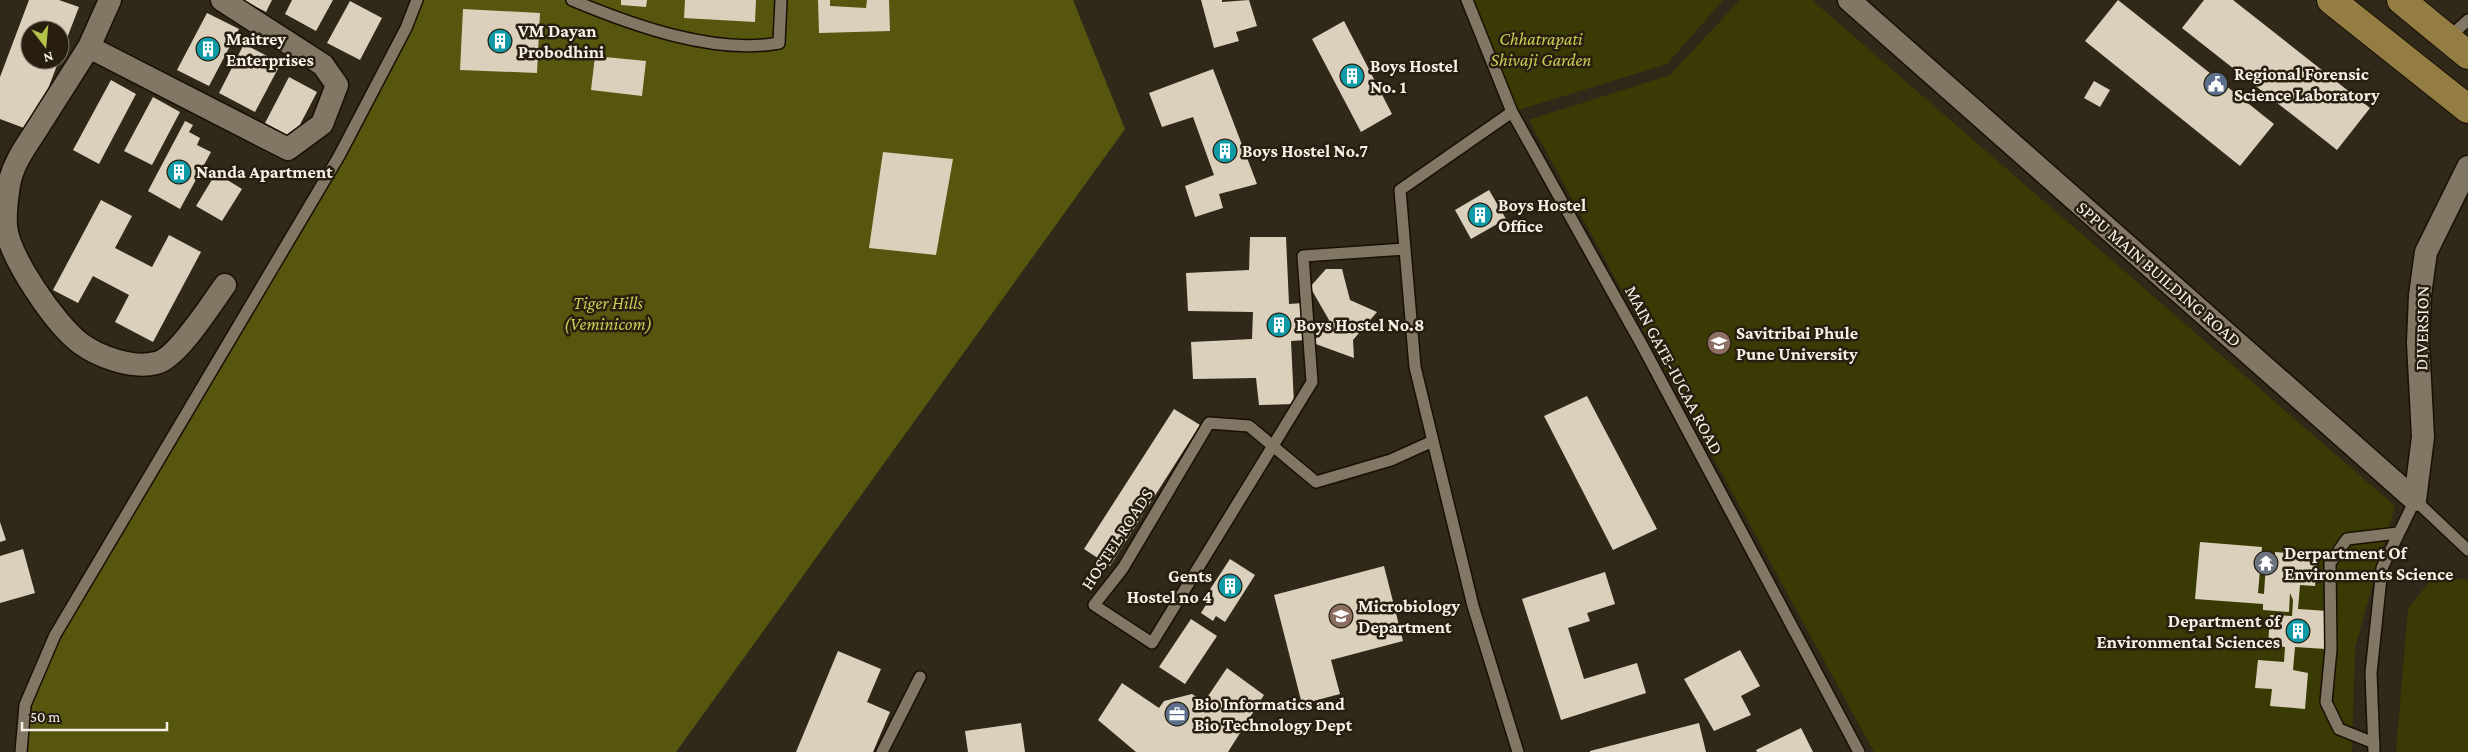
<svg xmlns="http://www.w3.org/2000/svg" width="2468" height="752" font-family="'Crimson Pro',serif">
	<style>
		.green { fill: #3a3b04 }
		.forest { fill: #56560f }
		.building { fill: #dbd0bc }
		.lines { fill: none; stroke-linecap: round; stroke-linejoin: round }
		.lane-casing { stroke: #181003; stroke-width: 14 }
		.street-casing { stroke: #181003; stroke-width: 25 }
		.primary-casing { stroke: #181003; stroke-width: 30 }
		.lane { stroke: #827765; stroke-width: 11 }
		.street { stroke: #827765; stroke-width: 22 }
		.primary { stroke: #937d43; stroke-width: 28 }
		.labels { text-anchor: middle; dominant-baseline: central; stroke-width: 5; stroke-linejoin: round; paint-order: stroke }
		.poi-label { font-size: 18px; font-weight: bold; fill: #f6f0e6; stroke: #271e0f; text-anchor: start }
		.park-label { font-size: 18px; font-style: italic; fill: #c9cb54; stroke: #271e0f }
		.street-label { font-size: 18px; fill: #f6f0e6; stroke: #271e0f }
	</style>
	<rect width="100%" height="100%" fill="#302818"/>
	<path class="green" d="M1467 0H1723L1667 64 1512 112Z
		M1740 0H1812L2395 506 2355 647 2352 752H1874L1529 120 1670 75Z
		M2468 579V752H2396L2408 609 2431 580Z"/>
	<path class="forest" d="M417 0H1073L1125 129 676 752H21L25 705 55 635 339 156Z"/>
	<path class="building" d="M29 0H59L79 7 60 56V30H30V60H59L32 131 0 119V77Z
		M243 0H272L266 12Z
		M292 0H333L316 31 285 14Z
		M621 0H647L646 7 621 5Z
		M685 0H756L755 22 684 18Z
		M818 0H830V6L866 8 867 0H889L890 31 819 33Z
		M1201 0H1222V2L1249 0 1257 26 1236 32 1239 41 1214 48Z
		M2118 0 2274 124 2240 166 2085 41Z
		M2204 0H2233L2370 108 2337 150 2182 28Z
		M350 1 382 18 360 60 327 43Z
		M463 9 540 13 537 73 460 70Z
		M207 13 239 29 209 86 177 70Z
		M1344 21 1392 114 1361 132 1312 39Z
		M244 44 281 63 255 112 219 93Z
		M595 56 646 61 642 96 591 90Z
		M1213 69 1257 184 1219 194 1223 208 1195 217 1185 186 1214 175 1193 117 1162 127 1149 93Z
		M289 77 317 92 293 138 265 123Z
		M111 80 136 94 99 164 73 150Z
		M2094 81 2110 90 2100 107 2084 98Z
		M153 97 180 112 152 165 124 151Z
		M185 121 193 125 189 132 200 138 197 145 211 152 180 209 148 191Z
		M883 152 953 159 936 255 869 248Z
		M216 173 242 189 222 221 196 206Z
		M1489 190 1506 219 1471 239 1455 210Z
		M101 200 132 216 115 248 152 267 169 235 201 252 153 342 115 322 129 295 93 276 78 303 53 290Z
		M1250 237H1286L1289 304 1303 303 1306 340 1291 341 1294 404 1259 405 1256 378 1193 379 1191 342 1252 339 1253 312 1188 311 1186 273 1249 270Z
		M1326 269H1342L1350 300 1377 312 1353 340 1354 358 1313 343 1329 320 1310 287Z
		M1587 396 1657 529 1613 550 1544 416Z
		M1174 409 1200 425 1110 566 1084 549Z
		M0 522 6 540 0 542Z
		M2200 542 2262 547 2258 593 2264 594 2266 563 2275 564V552L2318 555 2315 586 2300 585 2298 609 2328 611 2326 649 2295 647 2293 670 2308 673 2305 709 2270 706 2272 689 2255 688 2258 660 2284 662 2285 647 2268 645 2270 615 2292 616 2293 600 2290 593 2289 612 2263 610V604L2195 599Z
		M23 549 35 593 0 603V556Z
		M1230 559 1255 575 1225 622 1216 616 1213 621 1201 613 1207 603 1203 600Z
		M1384 566 1403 641 1331 660 1340 694 1302 704 1274 595Z
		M1605 572 1615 604 1587 613 1590 621 1568 628 1584 679 1637 663 1646 693 1561 720 1522 599Z
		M1191 619 1217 636 1185 684 1159 667Z
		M1740 650 1760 686 1741 696 1751 715 1714 731 1684 679Z
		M838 651 881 669 867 702 890 712 873 752H796Z
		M1227 668 1264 695 1228 752H1136L1098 720 1122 683 1159 708 1164 701 1192 694 1204 702Z
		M1021 723 1025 752H968L965 731Z
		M1699 723 1706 752H1590V751Z
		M1801 728 1813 752H1757L1756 750Z"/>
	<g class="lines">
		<g class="lane-casing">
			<path id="lane" d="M572 0C632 25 714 55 779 43L781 0
				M1467 0 1512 112 1643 347 1859 752
				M2448 38 2468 20
				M1512 112 1400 190 1415 367 1473 606 1518 752
				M1405 249 1303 256 1312 382 1152 643 1094 605 1123 568 1209 423 1249 426 1316 482 1391 460 1433 441
				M2374 743 2339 729 2326 702 2331 649 2330 563 2347 539 2398 533
				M21 752 25 705 55 635 339 156 406 28 417 0
				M882 752 920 677
				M2374 752 2371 673 2382 568 2415 500 2468 550"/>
		</g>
		<g class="street-casing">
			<path id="street" d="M110 0 89 47 288 149 322 124 337 85 323 65 222 0
				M1849 0 2415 500
				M89 47C73 72 58 96 42 121 30 141 13 161 9 185 7 198 5 213 6 226 9 257 55 324 80 343 99 357 132 369 156 363 177 359 211 304 225 285
				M2415 500 2423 437 2418 343 2420 295 2426 252 2468 167"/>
		</g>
		<g class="primary-casing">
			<path id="primary" d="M2331 0 2468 109
				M2401 0 2468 55"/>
		</g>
		<use href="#lane" class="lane"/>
		<use href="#street" class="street"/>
		<use href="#primary" class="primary"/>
	</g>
	<defs>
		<g id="building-disc" transform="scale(1.25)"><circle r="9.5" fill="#0f9aa8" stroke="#271e0f"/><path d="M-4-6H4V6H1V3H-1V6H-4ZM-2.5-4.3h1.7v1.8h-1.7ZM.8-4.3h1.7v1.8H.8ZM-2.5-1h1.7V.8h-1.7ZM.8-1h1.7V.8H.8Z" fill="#fff"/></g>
		<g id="civic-disc" transform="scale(1.25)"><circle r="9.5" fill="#5c6f8a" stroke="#271e0f"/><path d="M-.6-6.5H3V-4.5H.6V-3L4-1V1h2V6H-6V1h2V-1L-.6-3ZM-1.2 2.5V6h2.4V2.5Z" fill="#fff"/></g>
		<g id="university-disc" transform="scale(1.25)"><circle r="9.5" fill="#8d6e63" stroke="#271e0f"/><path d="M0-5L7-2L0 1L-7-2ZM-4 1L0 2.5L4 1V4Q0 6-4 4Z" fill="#fff"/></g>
		<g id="temple-disc" transform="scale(1.25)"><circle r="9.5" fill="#6b7280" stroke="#271e0f"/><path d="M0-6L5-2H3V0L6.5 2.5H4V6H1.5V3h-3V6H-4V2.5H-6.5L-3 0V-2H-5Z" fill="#fff"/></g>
		<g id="office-disc" transform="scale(1.25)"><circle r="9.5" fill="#5c6f8a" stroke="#271e0f"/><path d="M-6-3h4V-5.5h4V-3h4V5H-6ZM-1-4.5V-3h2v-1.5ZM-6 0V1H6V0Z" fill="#fff"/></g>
	</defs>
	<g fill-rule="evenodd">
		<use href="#building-disc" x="500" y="41"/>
		<use href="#building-disc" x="208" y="49"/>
		<use href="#building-disc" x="1352" y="76"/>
		<use href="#civic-disc" x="2216" y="84"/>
		<use href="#building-disc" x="1225" y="151"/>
		<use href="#building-disc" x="179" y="172"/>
		<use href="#building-disc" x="1480" y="215"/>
		<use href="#building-disc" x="1279" y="325"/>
		<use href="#university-disc" x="1719" y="343"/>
		<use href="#temple-disc" x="2266" y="563"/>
		<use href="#building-disc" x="1230" y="586"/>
		<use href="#university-disc" x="1341" y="616"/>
		<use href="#building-disc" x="2298" y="631"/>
		<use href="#office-disc" x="1177" y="714"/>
	</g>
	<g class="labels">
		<g class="poi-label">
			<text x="518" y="31">VM Dayan<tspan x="518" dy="21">Probodhini</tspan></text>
			<text x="226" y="39">Maitrey<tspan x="226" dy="21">Enterprises</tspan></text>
			<text x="1370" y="66">Boys Hostel<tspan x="1370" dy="21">No. 1</tspan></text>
			<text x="2234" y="74">Regional Forensic<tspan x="2234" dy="21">Science Laboratory</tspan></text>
			<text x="1242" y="151">Boys Hostel No.7</text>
			<text x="196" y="172">Nanda Apartment</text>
			<text x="1498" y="205">Boys Hostel<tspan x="1498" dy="21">Office</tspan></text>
			<text x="1296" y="325">Boys Hostel No.8</text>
			<text x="1736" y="333">Savitribai Phule<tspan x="1736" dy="21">Pune University</tspan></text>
			<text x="2284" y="553">Derpartment Of<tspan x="2284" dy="21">Environments Science</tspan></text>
			<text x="1212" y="576" text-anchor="end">Gents<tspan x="1212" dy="21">Hostel no 4</tspan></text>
			<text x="1358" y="606">Microbiology<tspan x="1358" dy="21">Department</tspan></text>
			<text x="2280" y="621" text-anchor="end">Department of<tspan x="2280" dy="21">Environmental Sciences</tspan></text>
			<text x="1194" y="704">Bio Informatics and<tspan x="1194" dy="21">Bio Technology Dept</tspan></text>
		</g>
		<g class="park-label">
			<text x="1541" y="39">Chhatrapati<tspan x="1541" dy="21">Shivaji Garden</tspan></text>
			<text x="608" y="303">Tiger Hills<tspan x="608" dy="21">(Veminicom)</tspan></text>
		</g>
		<g class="street-label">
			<text transform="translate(2159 274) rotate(41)">SPPU MAIN BUILDING ROAD</text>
			<text transform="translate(2422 328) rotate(-89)">DIVERSION</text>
			<text transform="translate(1674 370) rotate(62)">MAIN GATE-IUCAA ROAD</text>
			<text transform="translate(1117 539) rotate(-57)">HOSTEL ROADS</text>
		</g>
	</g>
	<g transform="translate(45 45) rotate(164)"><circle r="24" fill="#271e0f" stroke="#7a7265"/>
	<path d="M0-4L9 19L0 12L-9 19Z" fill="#b4c24a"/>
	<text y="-8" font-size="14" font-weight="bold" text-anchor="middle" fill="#f6f0e6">N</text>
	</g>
	<path d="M22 722v8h145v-8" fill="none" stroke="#f6f0e6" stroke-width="2.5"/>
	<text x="30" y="722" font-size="15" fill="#f6f0e6" stroke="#271e0f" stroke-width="4" paint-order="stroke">50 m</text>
</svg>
